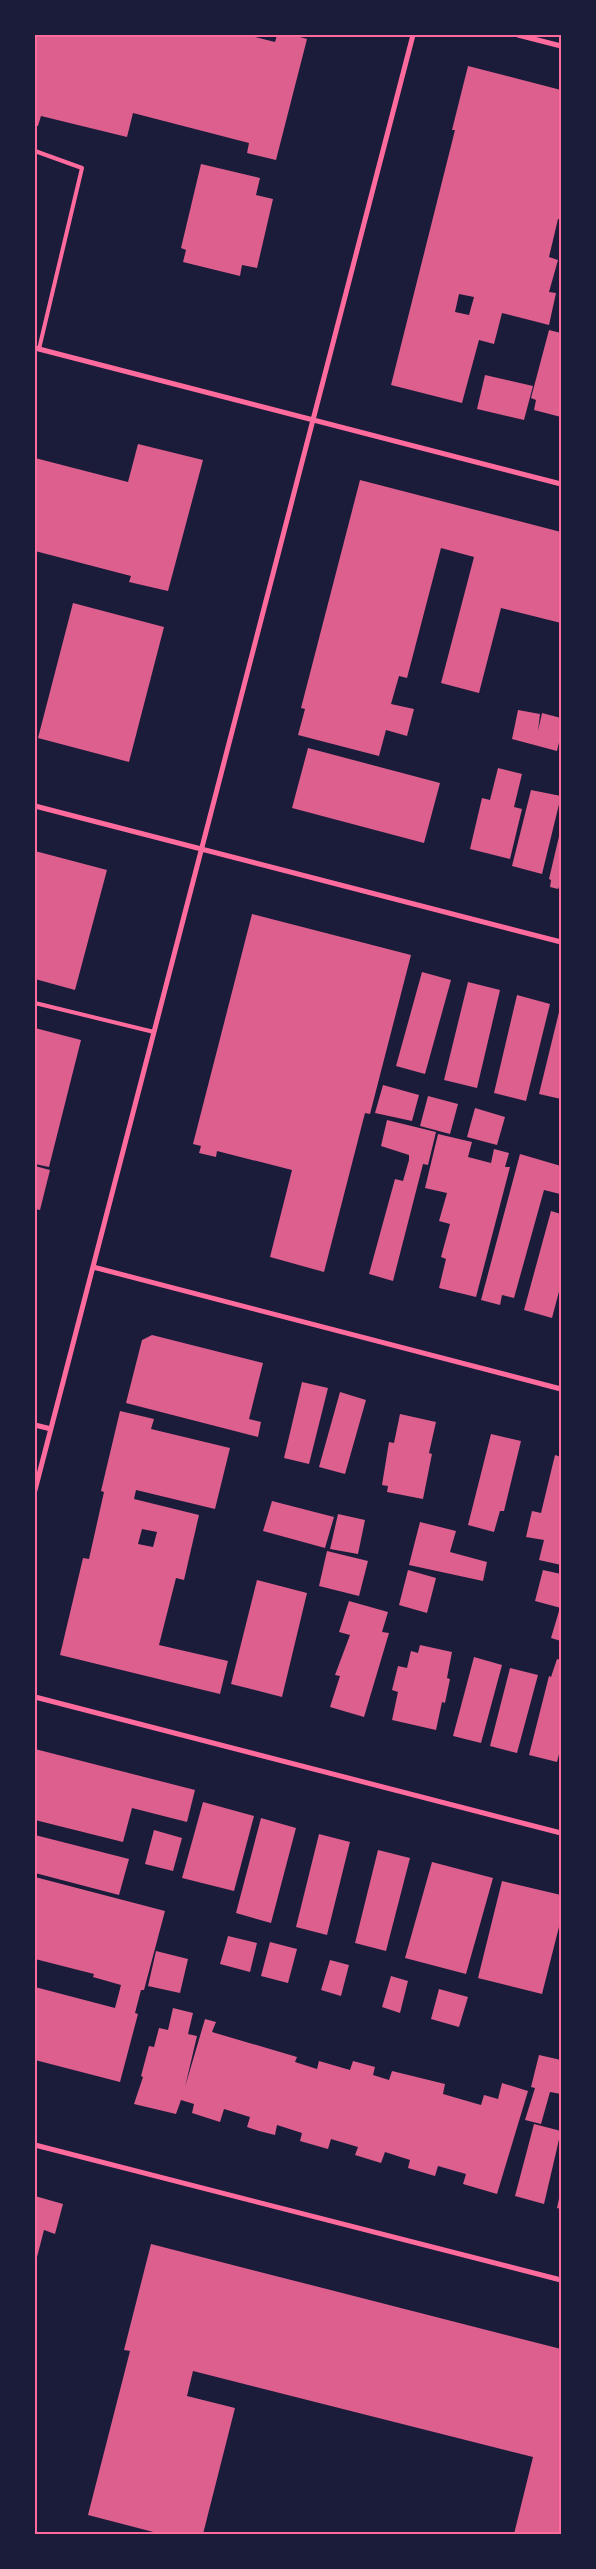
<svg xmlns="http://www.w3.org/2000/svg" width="596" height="2569" font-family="Barlow,sans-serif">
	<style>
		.building { fill: #dd5f8e; fill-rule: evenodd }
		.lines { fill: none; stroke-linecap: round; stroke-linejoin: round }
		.service { stroke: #ff6b9d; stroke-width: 4 }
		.minor { stroke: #ff6b9d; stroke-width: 5 }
		.neatline { fill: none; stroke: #ff6b9d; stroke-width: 2 }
	</style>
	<rect width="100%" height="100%" fill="#1b1b3a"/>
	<path class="building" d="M35 35H247L275 42 277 35H293L307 39 276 160 247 153 249 143 133 113 127 137 41 116 38 126H35Z
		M468 66 561 90V219H558L549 257 558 260 549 292 556 293 549 325 502 313 494 344 479 340 462 403 391 385 455 130H452ZM459 294 474 297 469 315 455 312Z
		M201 164 260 178 256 195 273 199 257 268 242 265 240 276 183 262 186 250 181 248Z
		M549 330 561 333V417L534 410 536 400 531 398Z
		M485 375 533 386 524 420 477 409Z
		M138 444 203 460 168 591 129 582 131 576 35 551V458L128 482Z
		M360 480 561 532V623L501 608 479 693 441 683 474 557 441 548 407 678 399 676 391 704 414 709 407 736 386 730 379 756 298 735 305 709 301 708Z
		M73 603 164 627 129 762 38 738Z
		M518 710 540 714 538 731 542 713 561 718V734L557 751 512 739Z
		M308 748 440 783 424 843 292 808Z
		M498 768 522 774 514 807 522 809 510 859 470 849 482 798 490 800Z
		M531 790 561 796 542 874 512 866Z
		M560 832 561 883 558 889 550 887 551 880 549 879Z
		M35 851 107 870 75 990 35 979Z
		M252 914 411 955 370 1114 365 1113 324 1272 270 1257 292 1170 217 1151 216 1157 199 1153 201 1146 193 1144Z
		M422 972 451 980 425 1074 396 1066Z
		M468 982 500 990 477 1088 444 1080Z
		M517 995 550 1004 526 1101 494 1093Z
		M560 1008 561 1009V1099L539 1094Z
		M35 1028 81 1040 49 1167 35 1164Z
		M383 1085 419 1095 412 1121 375 1113Z
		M428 1096 458 1104 450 1134 420 1126Z
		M475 1108 505 1117 497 1145 467 1137Z
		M387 1120 436 1132 428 1165 423 1164 393 1281 369 1274 395 1179 403 1181 409 1160V1155L381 1146Z
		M438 1134 472 1142 468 1157 491 1163 494 1149 509 1153 505 1167H510L476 1297 439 1288 446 1259 441 1257 450 1224 439 1221 447 1193 425 1188Z
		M520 1154 561 1166V1192L560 1194 544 1190 514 1298 502 1295 500 1305 481 1300Z
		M35 1166 50 1170 40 1210 35 1209Z
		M551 1211 561 1214V1284L552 1318 524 1310Z
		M152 1335 263 1363 249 1419 261 1422 258 1437 126 1403 142 1340Z
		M302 1382 328 1388 309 1464 284 1458Z
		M340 1392 366 1400 345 1474 319 1467Z
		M120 1411 154 1419 151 1429 230 1448 215 1509 136 1490 134 1499 199 1515 184 1580 176 1578 159 1645 228 1661 220 1694 60 1655 83 1558 89 1559 104 1492 101 1491ZM142 1529 157 1532 153 1547 138 1544Z
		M400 1414 436 1422 429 1453 432 1454 423 1499 387 1492 388 1486 382 1485 389 1442 394 1443Z
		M491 1434 521 1441 504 1511H500L494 1532 468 1525Z
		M555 1455 561 1457V1565L539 1560 544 1540 526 1537 532 1511 541 1513Z
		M272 1501 334 1517 325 1548 263 1531Z
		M338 1514 365 1520 358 1554 330 1549Z
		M420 1522 456 1531 450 1552 487 1562 483 1581 409 1565Z
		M327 1551 368 1561 359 1596 319 1586Z
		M408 1570 436 1578 427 1613 399 1605Z
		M543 1570 561 1574V1608L535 1601Z
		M257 1580 307 1593 282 1697 231 1684Z
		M349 1601 388 1612 382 1632 389 1633 364 1717 330 1707 340 1676 335 1675 350 1635 339 1632Z
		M559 1611H561V1641L551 1638Z
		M420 1645 452 1652 447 1678 450 1679 445 1703 442 1702 436 1730 392 1720 398 1692 392 1690 398 1666 407 1668 411 1651 418 1653Z
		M474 1657 502 1665 481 1743 453 1736Z
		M557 1659 561 1660V1746L557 1762 529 1755 549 1676 551 1677Z
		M510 1668 538 1675 517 1753 490 1746Z
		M35 1749 195 1790 187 1822 132 1808 123 1842 35 1820Z
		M203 1802 254 1816 234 1891 182 1878Z
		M261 1818 296 1828 271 1923 236 1913Z
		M154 1830 182 1838 173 1871 145 1864Z
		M319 1834 350 1842 327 1935 296 1927Z
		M35 1835 129 1859 119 1895 35 1873Z
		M378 1850 410 1858 386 1951 355 1943Z
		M432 1862 493 1878 466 1974 405 1958Z
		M35 1877 165 1911 144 1990H141L135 2013 138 2014 120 2082 35 2060V1987L115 2008 121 1985 93 1977 94 1974 35 1959Z
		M502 1881 561 1895V1919L542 1994 478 1978Z
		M228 1936 257 1943 250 1972 220 1964Z
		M270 1942 297 1949 288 1983 261 1976Z
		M156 1951 188 1959 180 1993 148 1986Z
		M330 1960 349 1965 341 1996 321 1990Z
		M391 1976 408 1981 400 2013 382 2007Z
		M439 1989 468 1997 459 2027 431 2019Z
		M173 2008 193 2013 188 2034 197 2036 185 2087 205 2019 216 2022 212 2032 297 2057 295 2062 317 2069 319 2061 350 2070 353 2061 375 2067 373 2075 389 2080 392 2071 445 2084 443 2094 481 2105 484 2095 498 2099 502 2083 528 2091 497 2194 463 2184 466 2174 438 2166 435 2176 408 2168 410 2160 385 2152 381 2163 355 2155 358 2147 331 2139 328 2149 300 2141 302 2133 277 2125 275 2135 259 2131 247 2127 250 2117 224 2109 220 2122 192 2113 194 2104 181 2100 176 2114 134 2104 143 2077 141 2076 149 2046 154 2047 159 2028 168 2030Z
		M539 2055 561 2060V2094L550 2092 541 2124 525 2120 535 2088 531 2087Z
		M534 2124 561 2131 544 2204 515 2196Z
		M560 2194H561V2209L557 2208Z
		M35 2196 63 2204 55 2234 44 2230 36 2261Z
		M151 2244 561 2349V2534H514L533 2457 193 2371 187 2396 235 2408 203 2534H161L88 2515 130 2351 124 2350Z"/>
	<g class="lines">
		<path class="service" d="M35 151 82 168 39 349
			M35 1003 154 1032"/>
		<path class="minor" d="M518 35 561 46
			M35 348 561 484
			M35 806 561 942
			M93 1267 561 1389
			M35 1425 51 1429
			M35 1490 413 35
			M35 1697 561 1833
			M35 2145 561 2280"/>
	</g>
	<rect width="596" height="2569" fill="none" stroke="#1b1b3a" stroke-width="72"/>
	<rect x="36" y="36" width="524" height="2497" class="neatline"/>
</svg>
